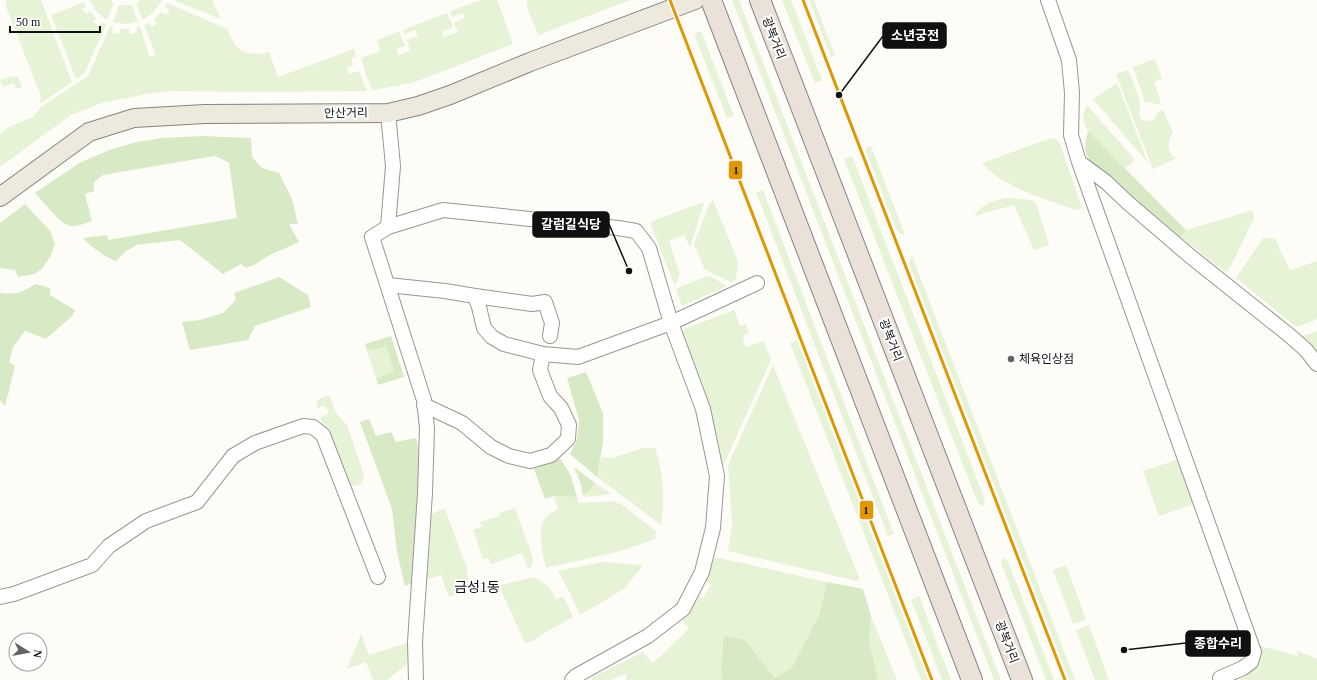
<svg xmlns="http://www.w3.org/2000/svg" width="1317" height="680" font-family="'Times New Roman','Noto Sans KR',serif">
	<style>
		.green { fill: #e7f3d7 }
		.forest { fill: #d8eac5 }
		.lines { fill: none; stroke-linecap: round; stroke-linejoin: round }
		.minor-casing { stroke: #979795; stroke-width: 16 }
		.major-casing { stroke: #858482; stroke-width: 20 }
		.highway-casing { stroke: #858482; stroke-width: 22 }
		.minor { stroke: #fffffe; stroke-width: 14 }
		.major { stroke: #ede9dc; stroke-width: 18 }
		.highway { stroke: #eae1d8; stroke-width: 20 }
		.tram-1-casing { stroke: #fff; stroke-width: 6 }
		.tram-1 { stroke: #e09702; stroke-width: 3 }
		.poi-dot { fill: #646362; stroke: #fff; stroke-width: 1.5 }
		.labels { text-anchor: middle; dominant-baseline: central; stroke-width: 4; stroke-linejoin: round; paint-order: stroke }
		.street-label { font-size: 12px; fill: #111; stroke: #fff }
		.poi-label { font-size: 12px; fill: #111; stroke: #fff; text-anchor: start }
		.quarter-label { font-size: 14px; fill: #111; stroke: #fff }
		.leader { fill: none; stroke: #111; stroke-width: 1.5 }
		.callout-dot { fill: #111; stroke: #fff; stroke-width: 1.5 }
		.callout { fill: #111; stroke: #111; stroke-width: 1.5 }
		.callout-label { font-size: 13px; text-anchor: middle; font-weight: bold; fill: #fff }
		.line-badge { stroke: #fff; stroke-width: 1.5 }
		.pale-badge-label { font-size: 11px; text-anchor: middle; font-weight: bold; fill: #111 }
	</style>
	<rect width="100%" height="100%" fill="#fdfcf7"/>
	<path class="green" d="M6 0H41L72 82 40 104 41 96 5 4 7 3Z
		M89 0H110L114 3 107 20 97 12Z
		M141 0H162L154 12 143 20 136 4Z
		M173 0H212L221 19Z
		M481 0H497L513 44 412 83 373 90 370 86 361 58 380 51 377 40 399 31 405 46 396 49 399 55 410 51 407 40 418 36 415 30 404 34 403 30 447 13 453 27 442 32 444 37 458 32 454 23 465 18 463 13 452 17 450 11Z
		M527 0H630L539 35C535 27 525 8 527 0Z
		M732 0H739L1001 680H994Z
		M782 0H791L822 80 815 83Z
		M809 0H814L835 56 831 57Z
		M84 2 86 7 82 9 86 14 90 11 96 18 93 22 99 26 102 22 106 25 84 74 76 79 51 15Z
		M167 3 227 29C230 34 232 41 236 46 244 55 258 55 269 52L278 77 354 49 356 57 351 58 353 65 347 68 349 74 359 71 367 91 252 92 170 91 152 93 102 103 71 115 0 167V134L9 127 33 117 41 107 88 76 110 26 113 27 112 33 119 34 120 29H129L130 34 137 32 136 28 140 27 150 57 156 55 144 25 149 23 152 27 157 23 154 19 161 12 166 15 170 10 165 7Z
		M119 5H132L138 22 126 24 113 22Z
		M701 31 734 116 727 118 694 34Z
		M1155 59 1162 79 1154 82 1161 103 1155 105 1151 102H1145L1133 67Z
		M1128 70C1132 80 1138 92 1140 104 1142 111 1136 115 1144 121L1154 120 1158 112 1163 110 1173 132C1167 141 1166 153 1177 158L1153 169 1116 74Z
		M12 76 18 77 22 87 16 89 14 83 3 87 0 80Z
		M1117 83 1148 163 1093 99Z
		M1087 105 1135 160 1125 168C1114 158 1088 136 1084 123 1082 117 1084 111 1087 105Z
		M1051 138 1057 140 1060 144 1082 208 1076 210C1046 199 1003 188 982 163Z
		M871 146 905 235 900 233 896 229 865 148Z
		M852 156 985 500 984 505 982 506 978 503 844 159Z
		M763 190 894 534 888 536 756 192Z
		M1008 198 1032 200 1036 203 1049 245 1034 250 1014 205 974 216C985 202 991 201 1008 198Z
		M713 200 736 256 738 263 736 280 731 282 705 270 694 244 709 204Z
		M701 203H704L690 247 684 235 669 241 680 275 675 285 671 277 650 222Z
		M1250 211H1253L1254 218 1230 268 1226 272 1180 237 1186 230Z
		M1263 238 1275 239 1290 270 1317 261V319L1299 326H1295L1236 278Z
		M912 255V256L1075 680H1069L909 264 910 259Z
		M707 276 712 277 727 286 682 306 676 289Z
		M734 310 740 326 746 324 749 333 744 335 743 339 746 347 764 341 771 360 724 464 719 463 679 336 684 329Z
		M1317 331V354L1300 337Z
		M797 340 928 680H921L790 343Z
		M386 345 394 372 376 378 367 351Z
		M773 365 859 577V580L857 581 728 551 732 524 728 465Z
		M327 396H330L336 413 347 425 364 475 361 484 353 486 346 485 342 479 320 417 328 414V410L324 406 317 408V402L320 398Z
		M643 448H655C664 475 665 497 661 525L597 477 601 457 612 458Z
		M1182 458 1197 503 1159 516 1143 471Z
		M595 483 611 494 584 497 583 495 590 490Z
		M554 496 577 497 579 503 613 501 621 504 656 531 655 539 621 551 546 568C543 555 535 526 547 516 550 513 555 511 558 509Z
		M515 508 533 558C533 563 533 567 528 569L522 553 491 564 489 558 483 559 473 530 482 527 480 522 500 516V513Z
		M445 509 467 568 468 581 463 591 449 597 441 575 426 580 429 555 430 521 432 514 435 512Z
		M715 557 827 582 819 615 792 667 775 678 745 640 725 635 721 675 723 680H626V674L611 680H592L591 678 643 652 653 663 689 629 681 618 696 596 703 598 711 585 706 582Z
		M1004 558 1008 561 1054 680H1046L1001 563V561Z
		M602 562 643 565 624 589 580 615 570 593 558 571Z
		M1066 565 1086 620 1073 624 1053 570Z
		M534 577 549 587 556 600 563 596 573 617 546 632 533 641 525 643 500 588 501 585Z
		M919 596 951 680H942L911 600Z
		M871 616 897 680H878L869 641Z
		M1089 625 1109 680H1095L1076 630Z
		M361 634 369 655 409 642 407 664 387 680H373L366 662 347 669Z
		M1257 645 1297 656 1298 651 1317 659V680H1239C1256 668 1255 665 1257 645Z"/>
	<path class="forest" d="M1088 131 1186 230 1180 237 1095 168C1084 153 1083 150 1088 131Z
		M202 136 251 138 252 157 262 168 279 173 292 199 298 224H289L299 242 270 255 254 265 246 268 241 264 223 274 180 240 136 245 125 252 116 261C103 256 93 248 83 238L107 235 108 240 237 218 229 163 220 158 214 156 103 175 94 182V191L85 194 92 221C86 223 77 227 70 226 59 223 43 201 35 193L79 163 112 149 137 142 162 138Z
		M25 204 50 231 55 243 51 255 42 269 34 274 18 277 15 270 0 268V223Z
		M279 277 308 295 311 307 255 326 248 340 190 350 182 322 200 320 223 313 236 300 234 293Z
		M36 284 50 288V295L75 310 72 316 46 339 25 331 13 347 9 362 15 366 5 406 0 400V293C16 295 22 292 36 284Z
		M391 336 404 377 378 385 376 378 394 372 386 346 367 351 365 344Z
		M586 372 603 413V442L597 477 570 454 577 440 579 420 567 378Z
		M369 419 376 436 391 432 396 442 416 438 421 463 415 582 405 586 397 552 392 509 360 422Z
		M560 458 571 476 577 497 554 496 545 499 534 469Z
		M574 467 595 483 590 490 583 495 581 484Z
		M827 582 863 589 871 616 869 641 878 680H723L721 675 724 635 745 640 775 678 792 667 819 615Z"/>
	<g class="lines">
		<g class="minor-casing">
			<path id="minor" d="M1048 0 1069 60 1072 93 1071 135 1079 162 1106 182 1127 202 1190 256 1289 335 1306 350 1317 364
				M388 113 393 166 388 227 372 237 424 400 427 428 425 493 415 642 416 680
				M1079 162 1254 652 1251 662 1243 668 1220 678
				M388 227 443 210 618 228 636 231 649 248 671 323 578 357 543 354
				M388 285 445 291 475 296 479 307 484 328 492 337 504 344 543 354 540 370 550 396 561 408 569 425 568 439 551 455 530 461 509 456 491 447 462 423 424 405
				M475 296 532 304 545 302 552 323 550 336
				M0 597 14 594 92 565 109 546 146 521 197 502 233 456 255 443 303 426 313 427 323 435 378 577
				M572 680 576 676 648 636 683 609 702 572 713 528 717 476 703 409 671 323 757 283"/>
		</g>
		<g class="major-casing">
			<path id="major" d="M0 197 89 132 134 118 205 114 388 113 418 106 450 95 530 62 695 0"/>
		</g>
		<g class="highway-casing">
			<path id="highway" d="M711 0 972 680
				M760 0 1022 680"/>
		</g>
		<use href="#minor" class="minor"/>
		<use href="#major" class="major"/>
		<use href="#highway" class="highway"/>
		<g class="tram-1-casing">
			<path id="tram-1" d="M670 0 932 680
				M803 0 1065 680"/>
		</g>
		<use href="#tram-1" class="tram-1"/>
	</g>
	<circle class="poi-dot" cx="1011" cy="359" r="4"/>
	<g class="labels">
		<g class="street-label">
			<text transform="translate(774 38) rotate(69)">광복거리</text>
			<text transform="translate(346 113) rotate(-1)">안산거리</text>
			<text transform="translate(891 340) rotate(69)">광복거리</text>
			<text transform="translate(1007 642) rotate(69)">광복거리</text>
		</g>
		<g class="poi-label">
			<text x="1019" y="359">체육인상점</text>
		</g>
		<g class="quarter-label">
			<text x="477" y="587">금성1동</text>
		</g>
	</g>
	<path class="leader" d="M839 95L883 36M629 271L609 224M1124 650L1186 643"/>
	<g class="callout-dot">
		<circle cx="839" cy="95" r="4"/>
		<circle cx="629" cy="271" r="4"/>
		<circle cx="1124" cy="650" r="4"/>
	</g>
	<g class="callout">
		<rect x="883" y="23" width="63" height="25" rx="4"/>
		<rect x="533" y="212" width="76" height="25" rx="4"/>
		<rect x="1186" y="631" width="64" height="25" rx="4"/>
	</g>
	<g class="callout-label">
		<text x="915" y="40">소년궁전</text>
		<text x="571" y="229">갈럼길식당</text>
		<text x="1218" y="648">종합수리</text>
	</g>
	<g class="line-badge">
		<rect x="728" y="160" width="15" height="20" rx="4" fill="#e09702"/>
		<rect x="859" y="500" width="15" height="20" rx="4" fill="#e09702"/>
	</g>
	<g class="pale-badge-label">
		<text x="736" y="174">1</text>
		<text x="866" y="514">1</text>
	</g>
	<g transform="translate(28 652) rotate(101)"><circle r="19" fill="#ffffff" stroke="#a0a0a0"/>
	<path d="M0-3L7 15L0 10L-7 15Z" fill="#646362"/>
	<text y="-6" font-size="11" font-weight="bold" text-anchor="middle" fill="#111111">N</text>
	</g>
	<path d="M10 26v6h90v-6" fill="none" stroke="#111111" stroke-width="2"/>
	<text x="16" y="26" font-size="12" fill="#111111" stroke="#ffffff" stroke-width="3" paint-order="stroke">50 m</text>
</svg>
